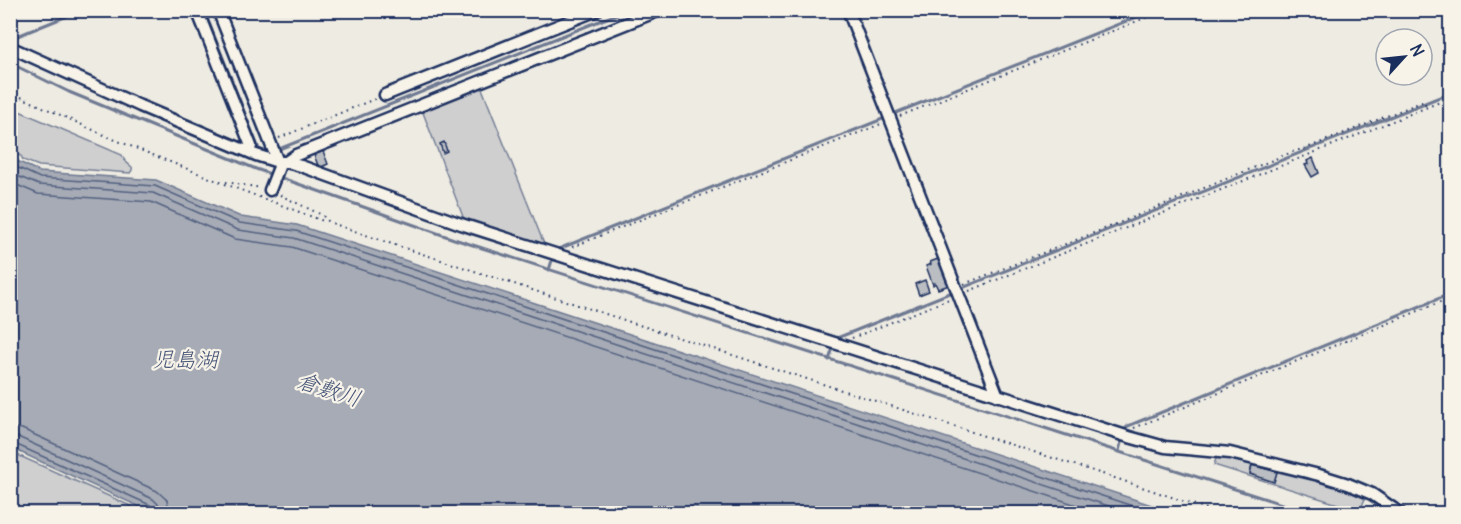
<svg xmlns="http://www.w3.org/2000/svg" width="1461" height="524" font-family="Delius,'Klee One',sans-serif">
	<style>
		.green { fill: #cfcfcf; stroke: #757f96; stroke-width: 1.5; fill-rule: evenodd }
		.water { fill: #a6abb5; stroke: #6e7992; stroke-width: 1.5 }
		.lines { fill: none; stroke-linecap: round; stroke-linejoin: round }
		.shore { stroke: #536181; stroke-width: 1.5 }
		.stream { stroke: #6e7992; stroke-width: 3 }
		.building { fill: #babdc2; stroke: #1b2f5e; stroke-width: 1.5 }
		.minor-casing { stroke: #1b2f5e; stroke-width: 15 }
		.path { stroke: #1b2f5e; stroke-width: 2; stroke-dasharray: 1.5 4.5; stroke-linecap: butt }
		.minor { stroke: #f7f3e8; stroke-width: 10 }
		.labels { text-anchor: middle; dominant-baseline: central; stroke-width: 4.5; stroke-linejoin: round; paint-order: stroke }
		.water-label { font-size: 22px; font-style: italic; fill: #455478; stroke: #f7f3e8 }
	</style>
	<rect width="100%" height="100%" fill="#eeebe2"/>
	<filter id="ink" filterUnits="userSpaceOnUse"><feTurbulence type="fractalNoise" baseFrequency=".0167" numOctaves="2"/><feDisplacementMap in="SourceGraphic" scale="12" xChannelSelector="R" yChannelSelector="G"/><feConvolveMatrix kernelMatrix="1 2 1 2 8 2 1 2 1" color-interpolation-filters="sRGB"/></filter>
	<g filter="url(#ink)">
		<path class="green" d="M481 86 546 249 465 222 422 110Z
			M10 107 122 155C123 157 124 160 125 161 129 166 136 166 130 173L39 166 23 160 21 156 11 152Z
			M10 452H11L146 513H11Z
			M1217 455 1330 483 1366 496 1360 511 1214 465ZM1252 465 1277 472 1274 481 1250 474Z"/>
		<path class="water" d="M11 158 40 172 156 180 241 217 297 225 1176 513H153L11 448Z"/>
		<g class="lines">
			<path class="shore" d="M10 164 40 178 155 186 240 223 296 231 1157 514
				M10 173 39 185 153 193 238 230 294 238 1133 514
				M10 182 38 194 151 202 235 239 292 247 1104 514
				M10 427 22 429 157 491 167 500 170 514
				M10 436 18 437 153 499 159 505 161 514
				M10 443 15 444 150 505 153 509 154 514"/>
			<path class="stream" d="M204 10 259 149 269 153 627 10
				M10 39 82 10
				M10 63 69 92 256 169 454 239 1313 514
				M893 114 1154 10
				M556 250 885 118
				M549 270 553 257
				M835 340 837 338 1450 93
				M829 360 833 348
				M1126 428 1128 426 1450 294
				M1119 451 1122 439"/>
		</g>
		<path class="building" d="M444 142 447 151 443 153 440 144Z
			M323 151 328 164 319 168 314 155Z
			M1313 158 1319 173 1312 177 1305 165 1308 164 1307 161Z
			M938 259 949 285 938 289 935 283 933 285 926 266 931 264 930 262Z
			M925 280 929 291 919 295 915 284Z
			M1252 465 1277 472 1274 482 1250 474Z"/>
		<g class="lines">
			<g class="minor-casing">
				<path id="minor" d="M197 10 251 146 249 152
					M218 10 278 162 279 167 270 190
					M848 10 998 396
					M10 47 140 106 256 155 278 162H286L296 155 660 10
					M385 95 597 10
					M286 162 301 166 461 224 1129 437 1165 447 1230 453 1319 475 1348 484 1372 494 1401 514"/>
			</g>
			<path class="path" d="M10 92 113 139 220 182
				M900 116 1165 10
				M279 138 377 98
				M220 181 261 188
				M225 184 326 222
				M280 195 322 215 329 222 380 240 633 323 1121 480 1222 514
				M572 247 881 124
				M964 284 1109 227 1297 150H1302L1424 101 1426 106
				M969 291 1450 98
				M852 338 949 299
				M1134 428 1450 298"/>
			<use href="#minor" class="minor"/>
		</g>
	</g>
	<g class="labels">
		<g class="water-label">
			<text x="185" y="359">児島湖</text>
			<text transform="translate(329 389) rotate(18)">倉敷川</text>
		</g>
	</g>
	<rect width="1461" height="524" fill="none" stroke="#f7f3e8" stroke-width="36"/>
	<rect x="18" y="18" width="1425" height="488" fill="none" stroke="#1b2f5e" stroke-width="2" filter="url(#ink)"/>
	<g transform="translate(1404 57) rotate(63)"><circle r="28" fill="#f7f3e8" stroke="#9fa5b1" stroke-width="1.5"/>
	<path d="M0-4.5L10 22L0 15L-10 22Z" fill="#1b2f5e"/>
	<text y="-9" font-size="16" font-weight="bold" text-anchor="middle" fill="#1b2f5e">N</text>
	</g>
</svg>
